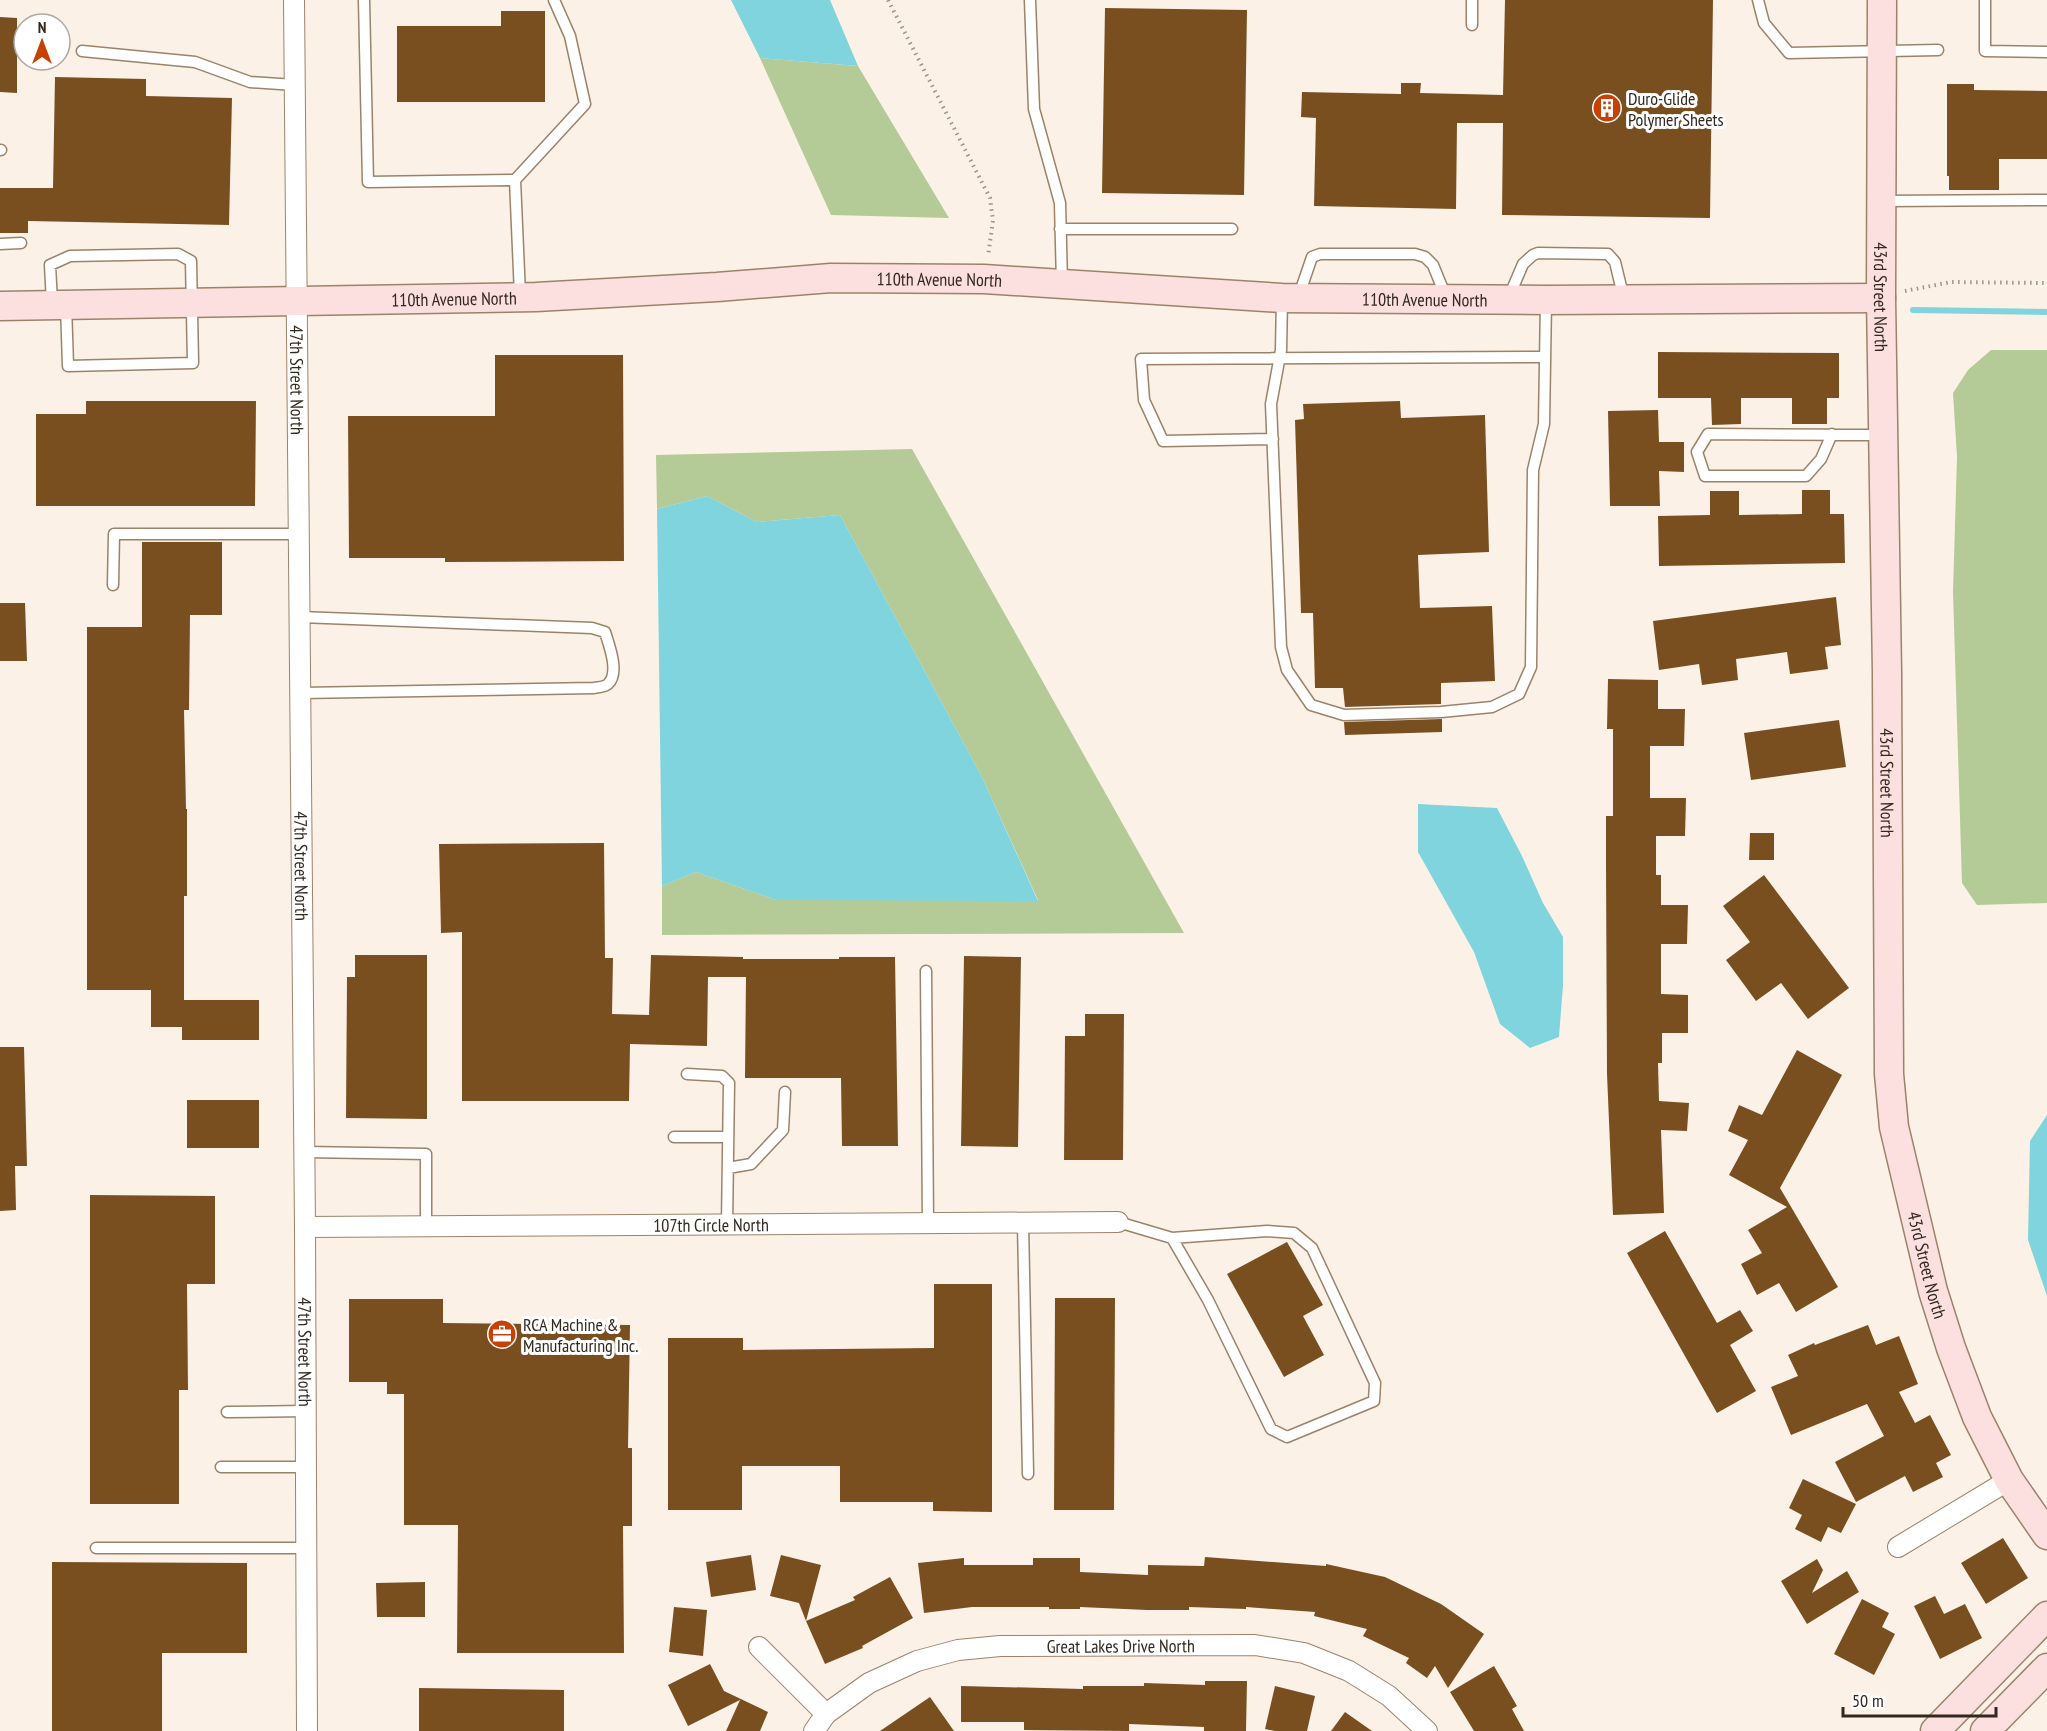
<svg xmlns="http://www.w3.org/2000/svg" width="2047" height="1731" font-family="'PT Sans Narrow',sans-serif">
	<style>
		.green { fill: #b4ca97 }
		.water { fill: #7fd4dd }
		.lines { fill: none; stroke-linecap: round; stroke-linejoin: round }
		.stream { stroke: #7fd4dd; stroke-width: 6 }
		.building { fill: #794f20 }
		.lane-casing { stroke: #9b836a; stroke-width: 13 }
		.street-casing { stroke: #9b836a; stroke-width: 22 }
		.secondary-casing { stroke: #9b836a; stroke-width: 31 }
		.path { stroke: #9e9489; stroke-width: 4; stroke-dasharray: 1.5 4.5; stroke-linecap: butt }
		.lane { stroke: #fff; stroke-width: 10 }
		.street { stroke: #fff; stroke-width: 20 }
		.secondary { stroke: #fcdfdf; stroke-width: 28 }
		.labels { text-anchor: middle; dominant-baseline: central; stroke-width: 6; stroke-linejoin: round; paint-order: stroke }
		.poi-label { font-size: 18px; fill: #32281e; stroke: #fff; text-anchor: start }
		.street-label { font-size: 18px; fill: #32281e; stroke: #fff }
	</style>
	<rect width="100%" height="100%" fill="#fcf1e6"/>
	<path class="green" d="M760 58 858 66 949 218 831 215Z
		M1991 350H2047V903L1977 905 1962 883 1953 592 1957 457 1953 393 1968 370Z
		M912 449 1184 933 662 935V886L696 872 776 900H1038L982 777 840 515 757 522 707 496 657 509 656 455Z"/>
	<path class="water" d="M731 0H830L858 66 760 58Z
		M707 496 757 522 840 515 982 777 1038 901 776 900 696 872 662 886 657 509Z
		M1418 804 1497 808 1522 856 1543 903 1563 937V985L1559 1037 1530 1048 1500 1024 1474 952 1418 852Z
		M2047 1115V1296L2028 1240 2030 1141Z"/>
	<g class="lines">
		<path class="stream" d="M1913 310 2047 312"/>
	</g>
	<path class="building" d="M1505 0H1713L1710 218 1502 215 1503 123H1457L1456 209 1314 206 1316 118 1301 117 1302 92 1401 94V83H1421L1420 93 1503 95Z
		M1105 8 1247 10 1244 195 1102 193Z
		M501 11H545V102H397V26H501Z
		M0 17 17 18V93L0 92Z
		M55 77 146 79V96L232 98 229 225 28 221V233H0V188H53Z
		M1947 84H1974V90L2047 91V159H1999V190H1949V176H1947Z
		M1658 352 1839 353V398H1827V424H1792V398H1741V424L1712 425 1711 398H1658Z
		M495 355H623L624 561 445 562V558H349L348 416H495Z
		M86 401H256L255 506H36V414H86Z
		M1400 401 1401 418 1485 415 1489 552 1418 555 1420 608 1492 606 1495 681 1441 683V704L1345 707 1343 688H1315L1313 613H1301L1295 420 1304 419 1303 404Z
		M1658 410 1659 442H1684V472L1659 471 1660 506H1610L1608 411Z
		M1802 490H1830V514H1844L1845 563 1659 566 1658 516 1710 515V491H1739V515L1802 514Z
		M142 542H222V615H190L189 710H184L186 809H187V896H184V1000H259V1040H182V1027H151V990H87V627H142Z
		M1836 597 1841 645 1825 647 1828 669 1790 674 1787 652 1736 659 1738 680 1702 685 1699 664 1659 670 1653 621Z
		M0 603H25L27 661H0Z
		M1608 679 1658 680V709H1685L1684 746H1650V798H1686L1685 836H1656V875H1661V905H1688L1687 944H1661V994L1688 995V1033H1662V1063H1658L1659 1101 1689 1103 1687 1131 1661 1130 1664 1213 1613 1215 1607 1074 1606 866V816H1613V729H1607Z
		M1442 719V732L1345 735 1344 722Z
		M1839 720 1846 767 1751 780 1744 733Z
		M1750 833H1774V860H1749Z
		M604 843 605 958H613L612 1014 649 1015 651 955 743 957V959H839V957H895L898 1146H842L841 1078H745L746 977H708L707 1046 630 1044 629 1101H462V932L441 933 439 844Z
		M1764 875 1849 988 1808 1019 1781 983 1756 1001 1726 960 1750 942 1723 906Z
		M355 955H427V1119L346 1118 347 977H355Z
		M964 956 1021 957 1018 1147 961 1146Z
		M1085 1014H1124L1123 1160H1064L1065 1036H1085Z
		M0 1047H24L27 1166H15L16 1210 0 1211Z
		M1797 1050 1842 1075 1780 1188 1838 1287 1796 1312 1779 1283 1757 1295 1741 1264 1762 1253 1748 1230 1787 1207 1729 1175 1748 1140 1728 1131 1739 1105 1762 1115Z
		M187 1100H259V1148H187Z
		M90 1195 215 1196V1284H187L188 1390H179V1504H90Z
		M1665 1231 1717 1323 1740 1310 1753 1331 1730 1345 1756 1391 1717 1413 1627 1253Z
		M1287 1242 1323 1305 1303 1316 1324 1355 1284 1377 1227 1274Z
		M934 1284H992V1512L933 1511V1502H840V1466H742V1510H668V1338H743V1350L934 1348Z
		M1055 1298H1115L1114 1510H1054Z
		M349 1299H443V1323L630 1325 628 1448H632V1526H623L624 1653H457L458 1525H404V1394H387V1382H349Z
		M1868 1325 1876 1345 1899 1336 1918 1384 1899 1392 1915 1423 1930 1415 1951 1455 1936 1463 1943 1477 1913 1492 1905 1476 1856 1502 1835 1462 1884 1436 1867 1404 1791 1435 1771 1387 1798 1376 1788 1355 1814 1343 1815 1345Z
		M1803 1479 1856 1504 1841 1533 1828 1527 1821 1542 1795 1529 1802 1515 1789 1508Z
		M2003 1538 2028 1578 1986 1604 1961 1563Z
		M751 1555 756 1590 711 1597 706 1562Z
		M781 1555 821 1565 806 1621 799 1603 770 1596Z
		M1205 1557 1326 1566V1564L1385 1577 1441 1604 1484 1634 1448 1688 1435 1666 1427 1678 1406 1663 1409 1658 1363 1636 1367 1629 1314 1616 1315 1612 1246 1607V1609L1189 1607V1610H1147L1080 1607V1609H1049V1607H972L924 1613 918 1563 964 1558V1565H1033V1558H1080V1572L1148 1575V1565L1204 1566Z
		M1817 1559 1823 1570 1812 1593 1847 1571 1859 1592 1807 1624 1781 1581Z
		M52 1562 247 1563V1653H162V1731H52Z
		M890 1577 913 1618 862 1646 863 1648 825 1664 806 1621 855 1600 853 1597Z
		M425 1582V1617H377L376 1583Z
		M1935 1596 1944 1614 1965 1604 1982 1638 1940 1659 1914 1606Z
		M1862 1599 1889 1613 1882 1627 1895 1634 1874 1675 1834 1654Z
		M674 1607 707 1610 703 1656 669 1652Z
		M710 1664 724 1691 768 1712 760 1731H726L740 1700 688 1726 668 1685Z
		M1494 1666 1517 1706 1512 1709 1524 1731H1474L1450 1692Z
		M1205 1681H1247L1246 1731H1204V1727L1129 1724V1731L1024 1730V1722H961V1686L1083 1689V1686H1144V1683L1205 1685Z
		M1275 1686 1315 1696 1307 1731H1275L1265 1729Z
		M419 1688 564 1690V1731H419Z
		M930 1697 954 1731H880Z
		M1345 1712 1372 1731H1331Z"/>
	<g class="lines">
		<g class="lane-casing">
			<path id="lane" d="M364 0 368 182 515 180 520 295
				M1030 0 1034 109 1060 203 1062 284
				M1758 0 1764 23 1789 53 1938 50
				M1985 0V51L2047 52
				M1472 25V0
				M82 51 195 62 250 82 295 85
				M0 150H1
				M515 180 585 104 570 36 554 0
				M1882 201 2047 200
				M1060 229H1232
				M0 244 21 243
				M1299 295 1312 257 1320 254H1415L1425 257 1433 265 1446 297
				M1282 299 1281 350 1271 404 1281 647 1287 670 1311 705 1344 715 1441 712 1492 707 1519 694 1531 667 1533 470 1544 424 1546 301
				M1508 299 1523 264 1533 255 1538 253 1608 254 1615 262 1624 299
				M52 303 50 265 70 256 178 254 191 261 193 363 68 366 66 305
				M1832 434 1821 459 1806 476H1705L1697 452 1708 434 1883 435
				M1273 439 1163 441 1144 400 1141 359 1545 357
				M113 585 114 534H299
				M300 617 592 628 605 632C609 645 620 673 608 684 605 687 599 687 594 688L301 693
				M926 971 928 1224
				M687 1074 722 1076 729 1083 727 1225
				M674 1137H728
				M305 1152 426 1154V1226
				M728 1168 751 1164 783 1130 785 1092
				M1118 1222 1172 1238 1208 1300 1271 1429 1287 1437 1374 1401 1375 1383 1312 1248 1294 1233 1267 1231 1172 1238
				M1023 1223 1028 1474
				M227 1412 306 1411
				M221 1467H306
				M96 1548H306"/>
		</g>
		<g class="street-casing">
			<g id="street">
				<path id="s1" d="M294 0 305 1227 307 1731"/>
				<path id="s2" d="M305 1227 1118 1222"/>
				<path d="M1898 1547 2009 1480"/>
				<path d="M759 1647 826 1714"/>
				<path id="s3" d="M814 1731 826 1714 869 1683 917 1661 958 1650 1000 1646 1255 1645 1304 1653 1349 1671 1389 1696 1427 1731"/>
			</g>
		</g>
		<g class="secondary-casing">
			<g id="secondary">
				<path id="s4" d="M1882 0 1881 298 1887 672 1889 1074 1894 1127 1933 1291 1951 1348 1977 1417 2009 1480 2047 1535"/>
				<path id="s5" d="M0 306 536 297 717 287 831 278 984 279 1282 298 1546 300 1881 298"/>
				<path d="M1935 1731 2047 1616"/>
				<path d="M1985 1731 2047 1668"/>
			</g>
		</g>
		<path class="path" d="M888 0 990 198 993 221 988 256
			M1905 291 1951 282 2047 283"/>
		<use href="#lane" class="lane"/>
		<use href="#street" class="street"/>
		<use href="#secondary" class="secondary"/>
	</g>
	<defs>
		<g id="building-disc" transform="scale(1.5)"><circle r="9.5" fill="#c74104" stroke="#fff"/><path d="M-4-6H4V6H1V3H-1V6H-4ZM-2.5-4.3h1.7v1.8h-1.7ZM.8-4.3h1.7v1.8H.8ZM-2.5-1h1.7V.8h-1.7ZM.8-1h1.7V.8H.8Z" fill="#fff"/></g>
		<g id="office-disc" transform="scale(1.5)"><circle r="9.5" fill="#c74104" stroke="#fff"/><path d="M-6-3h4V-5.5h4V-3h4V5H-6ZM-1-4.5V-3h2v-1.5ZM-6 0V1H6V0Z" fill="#fff"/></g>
	</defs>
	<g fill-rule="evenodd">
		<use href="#building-disc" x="1607" y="108"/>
		<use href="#office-disc" x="502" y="1334"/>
	</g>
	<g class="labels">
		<g class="poi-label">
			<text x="1628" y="98">Duro-Glide<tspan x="1628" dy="21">Polymer Sheets</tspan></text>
			<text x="523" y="1324">RCA Machine &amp;<tspan x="523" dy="21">Manufacturing Inc.</tspan></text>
		</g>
		<g class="street-label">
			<text stroke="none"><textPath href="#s5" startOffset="940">110th Avenue North</textPath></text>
			<text stroke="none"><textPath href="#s4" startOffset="297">43rd Street North</textPath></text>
			<text stroke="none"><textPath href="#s5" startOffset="454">110th Avenue North</textPath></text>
			<text stroke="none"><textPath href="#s5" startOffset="1426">110th Avenue North</textPath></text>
			<text stroke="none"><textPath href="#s1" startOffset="380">47th Street North</textPath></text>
			<text stroke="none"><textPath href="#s4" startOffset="783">43rd Street North</textPath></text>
			<text stroke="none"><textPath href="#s1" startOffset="866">47th Street North</textPath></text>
			<text stroke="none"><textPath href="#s2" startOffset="406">107th Circle North</textPath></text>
			<text stroke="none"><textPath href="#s4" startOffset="1269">43rd Street North</textPath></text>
			<text stroke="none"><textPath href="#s1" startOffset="1352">47th Street North</textPath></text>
			<text stroke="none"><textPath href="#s3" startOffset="332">Great Lakes Drive North</textPath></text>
		</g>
	</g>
	<g transform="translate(42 42)"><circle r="28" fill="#ffffff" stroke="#ada9a5" stroke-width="1.5"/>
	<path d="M0-4.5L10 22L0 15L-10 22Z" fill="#c74104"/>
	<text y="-9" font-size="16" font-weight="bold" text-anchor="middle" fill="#32281e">N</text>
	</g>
	<path d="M1843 1707v9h153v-9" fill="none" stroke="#32281e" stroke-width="3"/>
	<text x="1852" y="1707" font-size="18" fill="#32281e" stroke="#ffffff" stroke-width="4.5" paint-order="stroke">50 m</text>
</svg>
